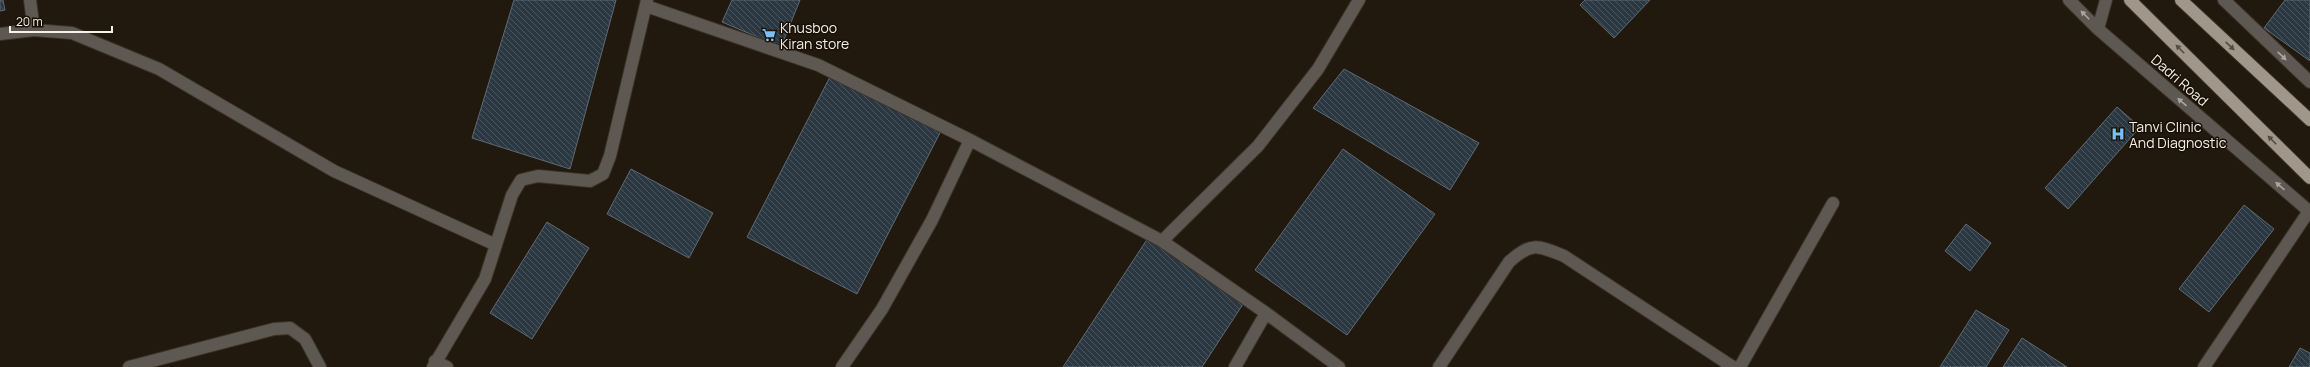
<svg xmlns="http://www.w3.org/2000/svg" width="2310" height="367" font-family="Manrope,sans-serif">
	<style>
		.building { fill: url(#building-back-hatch); stroke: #5d6a75 }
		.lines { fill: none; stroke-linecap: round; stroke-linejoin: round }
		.minor-casing { stroke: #3b3328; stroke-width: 14 }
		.major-casing { stroke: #3b3328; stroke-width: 14 }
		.minor { stroke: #5d5852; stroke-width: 12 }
		.major { stroke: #a0968a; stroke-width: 12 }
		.oneway { fill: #aaa49e }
		.oneway2 { fill: #564c41 }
		.labels { text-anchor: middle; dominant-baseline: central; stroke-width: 3; stroke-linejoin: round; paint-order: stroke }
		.poi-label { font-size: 14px; fill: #f6f0e9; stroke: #191006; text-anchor: start }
		.street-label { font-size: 14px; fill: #f6f0e9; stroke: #191006 }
	</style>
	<defs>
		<pattern id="building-back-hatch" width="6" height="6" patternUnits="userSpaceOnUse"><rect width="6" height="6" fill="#2b3741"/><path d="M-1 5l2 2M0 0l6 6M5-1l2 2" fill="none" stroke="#4a545c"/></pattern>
	</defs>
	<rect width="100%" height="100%" fill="#22190e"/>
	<path class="building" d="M0 0H3L5 10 0 11Z
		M514 0H616L570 169 472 138Z
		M732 0H800L781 47 722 22Z
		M1585 0H1650L1614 38 1580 5Z
		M2285 0H2310V61L2264 28Z
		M1344 69 1479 143 1450 190 1313 108Z
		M832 73 942 129 857 294 747 237Z
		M2117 107 2140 127 2068 209 2045 188Z
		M1343 149 1435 214 1347 335 1255 270Z
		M631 169 713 213 689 258 607 214Z
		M2244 205 2274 229 2209 312 2179 289Z
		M547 222 589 248 532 339 490 313Z
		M1966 224 1991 243 1970 271 1945 251Z
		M1148 238 1245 301 1202 367H1063Z
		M1976 310 2009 330 1986 367H1940Z
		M2022 338 2067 367H2003Z
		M2300 348 2310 353V367H2289Z"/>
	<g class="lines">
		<g class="minor-casing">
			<path id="minor" d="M30 0 34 30 72 33 159 69 334 171 496 245
				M2069 0 2098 29 2310 212
				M2224 0 2310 82
				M646 6 818 65 970 140 1162 241 1266 313 1339 367
				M2098 29 2106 0
				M0 34 34 30
				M1162 241 1258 146 1318 69 1359 0
				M435 361 447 367
				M129 367 274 329 290 328 305 339 320 367
				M433 367 485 279 512 195 521 180 538 176 590 181 603 174 610 156 647 0
				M842 367 882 309 932 220 970 140
				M1235 367 1266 313
				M1439 367 1509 262C1531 242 1537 245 1564 256L1733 367
				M1740 367 1833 203
				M2204 367 2309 211"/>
		</g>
		<g class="major-casing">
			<path id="major" d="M2130 0 2310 178
				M2181 0 2310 120"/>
		</g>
		<use href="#minor" class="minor"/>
		<use href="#major" class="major"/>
	</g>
	<defs><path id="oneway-solid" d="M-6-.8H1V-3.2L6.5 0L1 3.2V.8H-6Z"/></defs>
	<g class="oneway">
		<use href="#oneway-solid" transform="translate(2085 15) rotate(-135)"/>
		<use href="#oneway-solid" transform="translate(2282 56) rotate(43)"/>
		<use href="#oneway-solid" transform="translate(2182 102) rotate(-139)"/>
		<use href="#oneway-solid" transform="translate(2280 186) rotate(-139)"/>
	</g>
	<g class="oneway2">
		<use href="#oneway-solid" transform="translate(2230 46) rotate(43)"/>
		<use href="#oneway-solid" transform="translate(2180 49) rotate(-135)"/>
		<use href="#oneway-solid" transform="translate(2272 140) rotate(-135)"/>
	</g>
	<defs>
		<g id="supermarket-bare" transform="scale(1.08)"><path d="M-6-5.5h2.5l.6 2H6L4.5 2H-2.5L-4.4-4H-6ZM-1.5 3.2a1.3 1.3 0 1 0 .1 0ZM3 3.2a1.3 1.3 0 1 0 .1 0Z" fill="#79bff8" stroke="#191006" stroke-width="2.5" paint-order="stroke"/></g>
		<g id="hospital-bare" transform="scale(1.08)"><path d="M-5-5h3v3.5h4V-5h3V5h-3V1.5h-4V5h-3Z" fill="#79bff8" stroke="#191006" stroke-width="2.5" paint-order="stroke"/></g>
	</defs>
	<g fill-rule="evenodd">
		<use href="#supermarket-bare" x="769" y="35"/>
		<use href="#hospital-bare" x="2118" y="134"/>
	</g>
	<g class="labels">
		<g class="poi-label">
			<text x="780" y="27">Khusboo<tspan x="780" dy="16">Kiran store</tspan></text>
			<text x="2129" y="126">Tanvi Clinic<tspan x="2129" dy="16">And Diagnostic</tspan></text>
		</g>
		<g class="street-label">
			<text transform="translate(2180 80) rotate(41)">Dadri Road</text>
		</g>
	</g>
	<path d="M10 26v6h102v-6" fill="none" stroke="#f6f0e9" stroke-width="2"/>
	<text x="16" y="26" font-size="12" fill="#f6f0e9" stroke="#191006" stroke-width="3" paint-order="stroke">20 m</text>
</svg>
